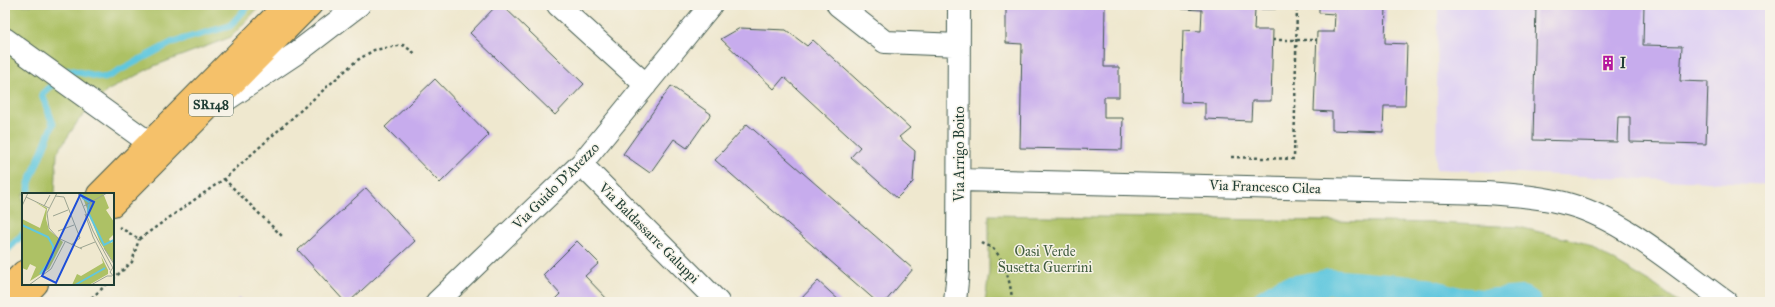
<svg xmlns="http://www.w3.org/2000/svg" width="1775" height="307" font-family="'IM FELL Great Primer',serif">
	<style>
		.built { fill: #e1d4f3 }
		.green { fill: #adc165; stroke: #667f4c }
		.lines { fill: none; stroke-linecap: round; stroke-linejoin: round }
		.stream { stroke: #61c7de; stroke-width: 7 }
		.canal { stroke: #61c7de; stroke-width: 26 }
		.building { fill: #c7aced }
		.minor-casing { stroke: #3e574b; stroke-width: 24 }
		.major-casing { stroke: #3e574b; stroke-width: 24 }
		.path { stroke: #3e574b; stroke-width: 2.5; stroke-dasharray: 3 3; stroke-linecap: butt }
		.minor { stroke: #fff; stroke-width: 22 }
		.major { stroke: #f5c16b; stroke-width: 22 }
		.labels { text-anchor: middle; dominant-baseline: central; stroke-width: 3; stroke-linejoin: round; paint-order: stroke }
		.shield { fill: #f7f3e8; stroke: #60746a; stroke-width: 1 }
		.shield-label { font-size: 13px; font-weight: bold; fill: #1f3d34 }
		.poi-label { font-size: 14px; font-weight: bold; fill: #1f3d34; stroke: #f7f3e8; text-anchor: start }
		.street-label { font-size: 14px; fill: #1f3d34; stroke: #f7f3e8 }
		.park-label { font-size: 14px; fill: #425e40; stroke: #f7f3e8 }
		.inset-river { fill: none; stroke: #61c7de; stroke-width: 2 }
		.inset-road { fill: none; stroke: #9ca491; stroke-width: 1 }
		.view { fill: #1d4ed8; fill-opacity: 0.15; stroke: #1d4ed8; stroke-width: 2 }
		.inset-edge { fill: none; stroke: #1f3d34; stroke-width: 2 }
	</style>
	<rect width="100%" height="100%" fill="#f7f3e8"/>
	<filter id="ink" filterUnits="userSpaceOnUse"><feTurbulence type="fractalNoise" baseFrequency=".025" numOctaves="2"/><feDisplacementMap in="SourceGraphic" scale="8" xChannelSelector="R" yChannelSelector="G"/><feConvolveMatrix kernelMatrix="1 2 1 2 8 2 1 2 1" color-interpolation-filters="sRGB"/></filter>
	<filter id="wash" filterUnits="userSpaceOnUse"><feTurbulence type="fractalNoise" baseFrequency=".012" numOctaves="4" result="noise"/><feDisplacementMap in="SourceGraphic" scale="16" xChannelSelector="R" yChannelSelector="G"/><feGaussianBlur stdDeviation="0.9" result="paint"/><feColorMatrix in="noise" values="0 0 0 0 0 0 0 0 0 0 0 0 0 0 0 0 0 1.4 0 .05"/><feComposite in="paint" operator="in"/></filter>
	<g filter="url(#wash)">
		<rect width="100%" height="100%" fill="#efe8cf"/>
		<path class="built" d="M1438 5H1770V185L1436 169Z"/>
		<path class="green" d="M5 5H261L231 37 154 66 107 91 78 121 57 153 55 194H23V235L5 252Z
			M989 215 1437 223 1519 227 1584 243 1653 284 1679 302H985L989 272Z"/>
		<g class="lines">
			<path class="stream" d="M29 194V183L53 124 42 94 69 70 105 78 173 42 230 26 249 5
				M5 252 23 234"/>
			<path class="canal" d="M1265 302 1284 290 1329 282 1424 290 1458 300 1485 302 1522 299 1528 302"/>
		</g>
		<g id="blocks">
			<path class="building" d="M497 5H502L584 84 555 115 470 33Z
				M1006 5H1105L1104 67H1119V97H1104V118H1123L1122 150 1020 148 1022 44 1006 43Z
				M1183 5H1277L1276 9H1255L1254 30H1273L1271 101H1252L1251 121 1205 119V103L1181 102 1183 30 1201 31 1202 10 1182 9Z
				M1319 5H1386L1385 43 1407 44 1405 106H1384L1383 132 1332 130V112L1314 111 1317 32H1334L1335 14 1319 13Z
				M1536 5H1644L1643 45 1682 46 1680 81 1708 82 1706 144 1630 142V117H1618L1617 142 1533 140Z
				M740 28 786 30 807 46 813 40 910 128 899 137 915 151 913 182 897 198 851 157 860 147 784 77 774 89 721 39Z
				M435 79 489 135 440 183 385 127Z
				M671 86 711 114 687 148 674 139 650 173 623 154Z
				M747 124 913 269 885 302H877L715 160Z
				M366 188 415 241 349 302H345L298 250Z
				M577 241 599 263 585 276 610 302H552L560 294 543 275Z
				M818 281 841 302H798Z
				M239 298 244 302H235Z"/>
		</g>
	</g>
	<g filter="url(#ink)">
		<use href="#blocks" fill-opacity="0" stroke="#3e574b" stroke-width="1"/>
		<g class="lines">
			<g class="minor-casing">
				<path id="minor" d="M558 5 646 85
					M838 5 885 42 959 45
					M5 39 148 142
					M220 104 295 54 359 5
					M581 164 718 302
					M959 180 1486 193C1515 195 1544 197 1571 205 1624 220 1681 270 1726 302
					M437 302 581 164 711 5
					M955 302 958 271 959 5"/>
			</g>
			<g class="major-casing">
				<path id="major" d="M98 194 285 5
					M113 205 311 5
					M5 290 23 272
					M20 302 37 284"/>
			</g>
			<path class="path" d="M1273 40H1317
				M1231 157 1294 159 1297 5
				M224 179 283 237
				M119 227 139 239 224 179 356 61 374 50 403 45 416 54
				M982 243C985 245 991 246 993 249 1005 259 1012 288 1012 302
				M113 279 132 262 139 239
				M87 302 107 284"/>
			<use href="#minor" class="minor"/>
			<use href="#major" class="major"/>
		</g>
	</g>
	<defs>
		<g id="building-bare" transform="scale(1.2)"><path d="M-4-6H4V6H1V3H-1V6H-4ZM-2.5-4.3h1.7v1.8h-1.7ZM.8-4.3h1.7v1.8H.8ZM-2.5-1h1.7V.8h-1.7ZM.8-1h1.7V.8H.8Z" fill="#b5179e" stroke="#f7f3e8" stroke-width="2.5" paint-order="stroke"/></g>
	</defs>
	<g fill-rule="evenodd">
		<use href="#building-bare" x="1608" y="63"/>
	</g>
	<g class="labels">
		<rect class="shield" x="189" y="94" width="44" height="22" rx="3"/>
		<g class="shield-label">
			<text x="211" y="105">SR148</text>
		</g>
		<g class="poi-label">
			<text x="1620" y="63">I</text>
		</g>
		<g class="street-label">
			<text transform="translate(959 154) rotate(-90)">Via Arrigo Boito</text>
			<text transform="translate(556 186) rotate(-45)">Via Guido D'Arezzo</text>
			<text transform="translate(1265 187) rotate(2)">Via Francesco Cilea</text>
			<text transform="translate(649 233) rotate(45)">Via Baldassarre Galuppi</text>
		</g>
		<g class="park-label">
			<text x="1045" y="251">Oasi Verde<tspan x="1045" dy="16">Susetta Guerrini</tspan></text>
		</g>
	</g>
	<g transform="translate(22 193)">
		<rect width="92" height="92" fill="#efe8cf"/>
		<path d="M59 0H81L87 15 84 17 92 29 91 42 87 46 89 50 92 48V70L78 49ZM13 9 25 15 24 26 27 37 41 49 27 76 8 88 14 74 8 71 5 77 0 75V26L18 35 24 16ZM79 63 86 77V81L67 92H50L55 81 59 83 81 70Z" fill="#adc165"/>
		<path class="inset-river" d="M59 0 61 5 67 9 66 19 82 52 92 47M0 32 26 44 31 53V63L18 81M53 92 83 75"/>
		<path class="inset-road" d="M35 0 25 20 27 35 36 45 60 56M56 0 71 38 92 77M33 3 42 4 58 45 49 52M4 4 27 15M0 13 6 0M22 13 28 2M62 13 85 0M63 21 71 44 88 77M31 23 46 17M36 38 52 32M58 55 73 49M82 55 92 71M92 73 88 79 92 84M7 92 29 76 43 49M69 92 85 83H90"/>
		<path class="view" d="M58 2 72 9 34 90 20 83Z"/>
		<rect width="92" height="92" class="inset-edge"/>
	</g>
	<rect width="1775" height="307" fill="none" stroke="#f7f3e8" stroke-width="20"/>
</svg>
